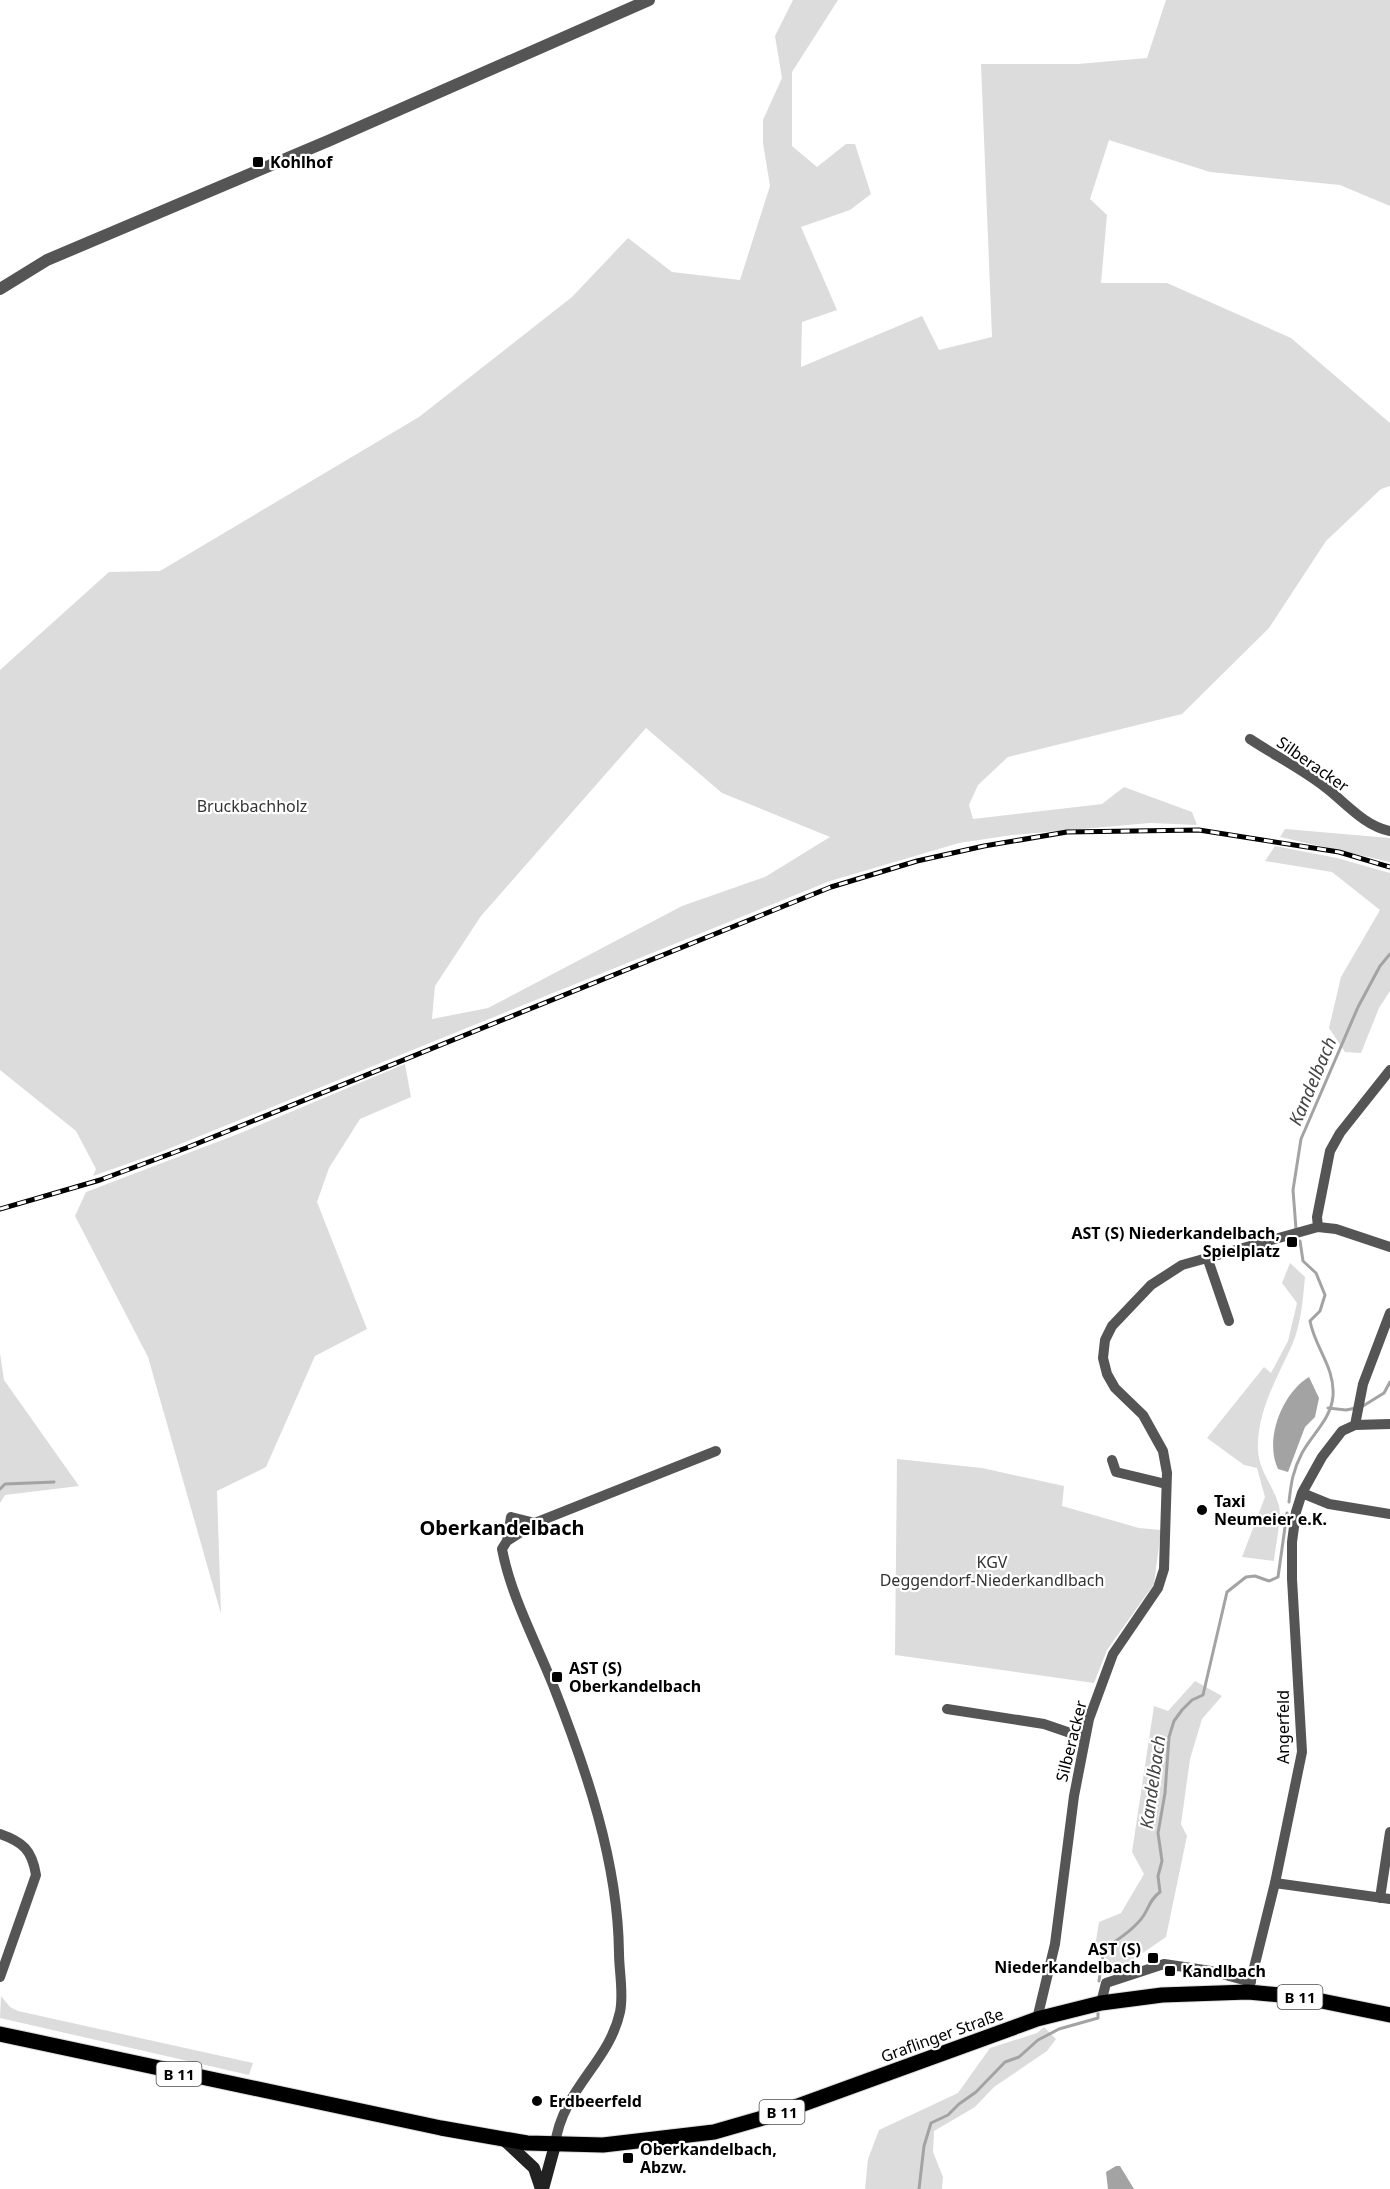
<svg xmlns="http://www.w3.org/2000/svg" width="1390" height="2189" font-family="'Noto Sans',sans-serif">
	<style>
		.green { fill: #dcdcdc; fill-rule: evenodd }
		.water { fill: #a3a3a3 }
		.lines { fill: none; stroke-linecap: round; stroke-linejoin: round }
		.stream { stroke: #a3a3a3; stroke-width: 3 }
		.primary-casing { stroke: #dbdbdb; stroke-width: 17 }
		.minor { stroke: #555; stroke-width: 10 }
		.tertiary { stroke: #555; stroke-width: 12 }
		.secondary { stroke: #222; stroke-width: 12 }
		.primary { stroke: #000; stroke-width: 15 }
		.rail-casing { stroke: #000; stroke-width: 5 }
		.rail { stroke: #fff; stroke-width: 3; stroke-dasharray: 9; stroke-linecap: butt }
		.poi-dot { fill: #000; stroke: #fff; stroke-width: 2 }
		.labels { text-anchor: middle; dominant-baseline: central; stroke-width: 4.5; stroke-linejoin: round; paint-order: stroke }
		.shield { fill: #fff; stroke: #4c4c4c; stroke-width: 1.5 }
		.shield-label { font-size: 15px; font-weight: bold; fill: #000 }
		.poi-label { font-size: 16px; font-weight: bold; fill: #000; stroke: #fff; text-anchor: start }
		.street-label { font-size: 16px; fill: #000; stroke: #fff }
		.park-label { font-size: 16px; fill: #333; stroke: #fff }
		.water-label { font-size: 18px; font-style: italic; fill: #444; stroke: #fff }
		.quarter-label { font-size: 20px; font-weight: bold; fill: #000; stroke: #fff }
	</style>
	<rect width="100%" height="100%" fill="#fff"/>
	<path class="green" d="M793 0H838L792 72V146L817 167 846 144H855L871 194 850 210 801 227 837 310 802 322 801 367 922 316 939 350 992 337 981 64H1078L1147 58 1166 0H1390V206L1340 185 1210 172 1109 140 1090 199 1107 215 1101 283H1167L1291 338 1390 423V486L1381 489 1326 541 1269 628 1182 714 1008 757 978 785 969 805 973 819 1102 804 1124 787 1192 812 1197 825 1150 823 1012 835 959 843 830 881 158 1153 93 1176 96 1169 76 1131 0 1070V670L109 572 160 571 419 417 572 297 628 238 672 272 740 280 770 186 763 143V120L782 78 775 36ZM646 728 722 793 830 837 765 877 682 906 488 1008 432 1019 435 986 481 916Z
		M1285 829 1390 838V862L1280 837Z
		M1275 846 1337 858 1390 873V991L1379 1008 1361 1053 1345 1052 1329 1028 1341 977 1380 910 1332 872 1265 861Z
		M405 1064 411 1097 360 1119 329 1168 317 1202 367 1329 315 1356 266 1467 217 1491 221 1614 148 1357 75 1216 86 1192 238 1134Z
		M1290 1263 1305 1277C1303 1299 1301 1325 1292 1345 1278 1376 1260 1406 1258 1441 1256 1470 1272 1481 1279 1506 1282 1518 1275 1548 1274 1561L1242 1557 1265 1497 1257 1468 1244 1465 1207 1438 1264 1367 1271 1373 1288 1341 1297 1303 1282 1283Z
		M0 1353 4 1380 79 1486 5 1495 0 1503Z
		M897 1459 982 1468 1064 1486 1062 1506 1139 1528 1161 1530 1154 1584 1107 1650 1094 1683 895 1655Z
		M1195 1681 1222 1696 1202 1719 1190 1759 1181 1824 1187 1836 1166 1937 1118 1970 1095 1947 1099 1922 1121 1913 1144 1874 1132 1852 1154 1706 1168 1711Z
		M1 1996 10 2007 18 2011 253 2063 249 2075 0 2018Z
		M1044 2027 1056 2039 1047 2051 994 2087 975 2107 934 2131 933 2152 943 2177 942 2189H865L868 2159 879 2130 958 2093 990 2048 1037 2033Z"/>
	<path class="water" d="M1309 1377 1319 1398 1315 1417 1305 1427 1288 1472 1278 1469C1264 1440 1282 1393 1309 1377Z
		M1116 2166H1120L1134 2189H1108L1106 2172Z"/>
	<g class="lines">
		<path class="stream" d="M1296 1229 1293 1190 1301 1139 1358 1007 1380 966 1390 954
			M1363 1406 1384 1393 1390 1382
			M1328 1408 1346 1410 1356 1408
			M0 1489 5 1484 54 1482
			M1289 1502C1291 1483 1293 1470 1302 1453 1313 1433 1331 1419 1333 1396 1335 1367 1315 1348 1310 1321L1320 1311 1325 1295 1316 1273 1303 1261 1300 1241
			M1099 1981 1104 1949C1117 1940 1135 1929 1144 1915 1150 1905 1150 1900 1160 1892L1158 1876 1162 1861 1158 1833 1165 1793 1169 1737 1174 1721 1182 1710 1192 1700 1203 1695 1227 1592 1246 1577 1255 1576 1269 1581 1278 1577 1287 1513
			M919 2189 924 2146 931 2123 948 2115 959 2104 976 2092 1005 2062 1019 2057 1038 2040 1059 2029 1098 2018V2013"/>
		<g class="primary-casing">
			<path id="primary" d="M0 2034 441 2128 527 2143 603 2145 714 2132 773 2115 1037 2019 1101 2003 1162 1995 1248 1992 1302 1997 1390 2015"/>
		</g>
		<path class="minor" d="M1250 739C1274 755 1302 769 1325 787 1345 802 1364 826 1390 831
			M1318 1227 1317 1217 1330 1151 1340 1133 1390 1070
			M1207 1257 1229 1321
			M1355 1425 1390 1424
			M1112 1460 1116 1472 1166 1484
			M1302 1493 1329 1504 1390 1514
			M507 1541 511 1517 535 1523
			M947 1709 1044 1724 1085 1738
			M0 1834C23 1842 32 1850 36 1875L0 1977
			M1275 1883 1390 1899
			M1380 1898 1390 1832
			M1248 1992 1275 1883 1302 1752 1292 1579V1542L1296 1512 1302 1493 1322 1457 1342 1431 1355 1425 1363 1384 1390 1313
			M1101 2003 1106 1983 1164 1964 1211 1971 1251 1982
			M1037 2019 1055 1944 1074 1796 1089 1719 1113 1654 1158 1588 1164 1569 1167 1473 1163 1451 1143 1415 1115 1388 1107 1374 1103 1358 1105 1340 1112 1326 1151 1285 1182 1265 1318 1227 1336 1229 1390 1247
			M555 2145C562 2089 609 2063 620 2012 624 1994 619 1971 619 1953 618 1861 586 1769 553 1685 535 1640 511 1596 502 1549L507 1541 535 1523 716 1451"/>
		<path class="tertiary" d="M0 289 47 260 328 141 649 0"/>
		<path class="secondary" d="M504 2140 534 2168 541 2189
			M543 2189 555 2145"/>
		<use href="#primary" class="primary"/>
		<g class="rail-casing">
			<path id="rail" d="M0 1209 100 1180 186 1148 831 887 917 861 984 846 1067 832 1199 830 1339 852 1390 867"/>
		</g>
		<use href="#rail" class="rail"/>
	</g>
	<g class="poi-dot">
		<rect x="252" y="156" width="12" height="12" rx="3"/>
		<rect x="1286" y="1236" width="12" height="12" rx="3"/>
		<circle cx="1202" cy="1510" r="6"/>
		<rect x="551" y="1671" width="12" height="12" rx="3"/>
		<rect x="1147" y="1952" width="12" height="12" rx="3"/>
		<rect x="1164" y="1965" width="12" height="12" rx="3"/>
		<circle cx="537" cy="2101" r="6"/>
		<rect x="622" y="2152" width="12" height="12" rx="3"/>
	</g>
	<g class="labels">
		<g class="shield">
			<rect x="1277.5" y="1985" width="45" height="24" rx="4.5"/>
			<rect x="156.5" y="2062" width="45" height="24" rx="4.5"/>
			<rect x="759.5" y="2100" width="45" height="24" rx="4.5"/>
		</g>
		<g class="shield-label">
			<text x="1300" y="1997">B 11</text>
			<text x="179" y="2074">B 11</text>
			<text x="782" y="2112">B 11</text>
		</g>
		<g class="poi-label">
			<text x="270" y="162">Kohlhof</text>
			<text x="1280" y="1233" text-anchor="end">AST (S) Niederkandelbach,<tspan x="1280" dy="18">Spielplatz</tspan></text>
			<text x="1214" y="1501">Taxi<tspan x="1214" dy="18">Neumeier e.K.</tspan></text>
			<text x="569" y="1668">AST (S)<tspan x="569" dy="18">Oberkandelbach</tspan></text>
			<text x="1141" y="1949" text-anchor="end">AST (S)<tspan x="1141" dy="18">Niederkandelbach</tspan></text>
			<text x="1182" y="1971">Kandlbach</text>
			<text x="549" y="2101">Erdbeerfeld</text>
			<text x="640" y="2149">Oberkandelbach,<tspan x="640" dy="18">Abzw.</tspan></text>
		</g>
		<g class="street-label">
			<text transform="translate(1313 764) rotate(35)">Silberacker</text>
			<text transform="translate(1283 1727) rotate(-90)">Angerfeld</text>
			<text transform="translate(1071 1741) rotate(-76)">Silberacker</text>
			<text transform="translate(942 2035) rotate(-20)">Graflinger Straße</text>
		</g>
		<g class="park-label">
			<text x="252" y="806">Bruckbachholz</text>
			<text x="992" y="1562">KGV<tspan x="992" dy="18">Deggendorf-Niederkandlbach</tspan></text>
		</g>
		<g class="water-label">
			<text transform="translate(1312 1081) rotate(-67)">Kandelbach</text>
			<text transform="translate(1152 1782) rotate(-82)">Kandelbach</text>
		</g>
		<g class="quarter-label">
			<text x="502" y="1527">Oberkandelbach</text>
		</g>
	</g>
</svg>
